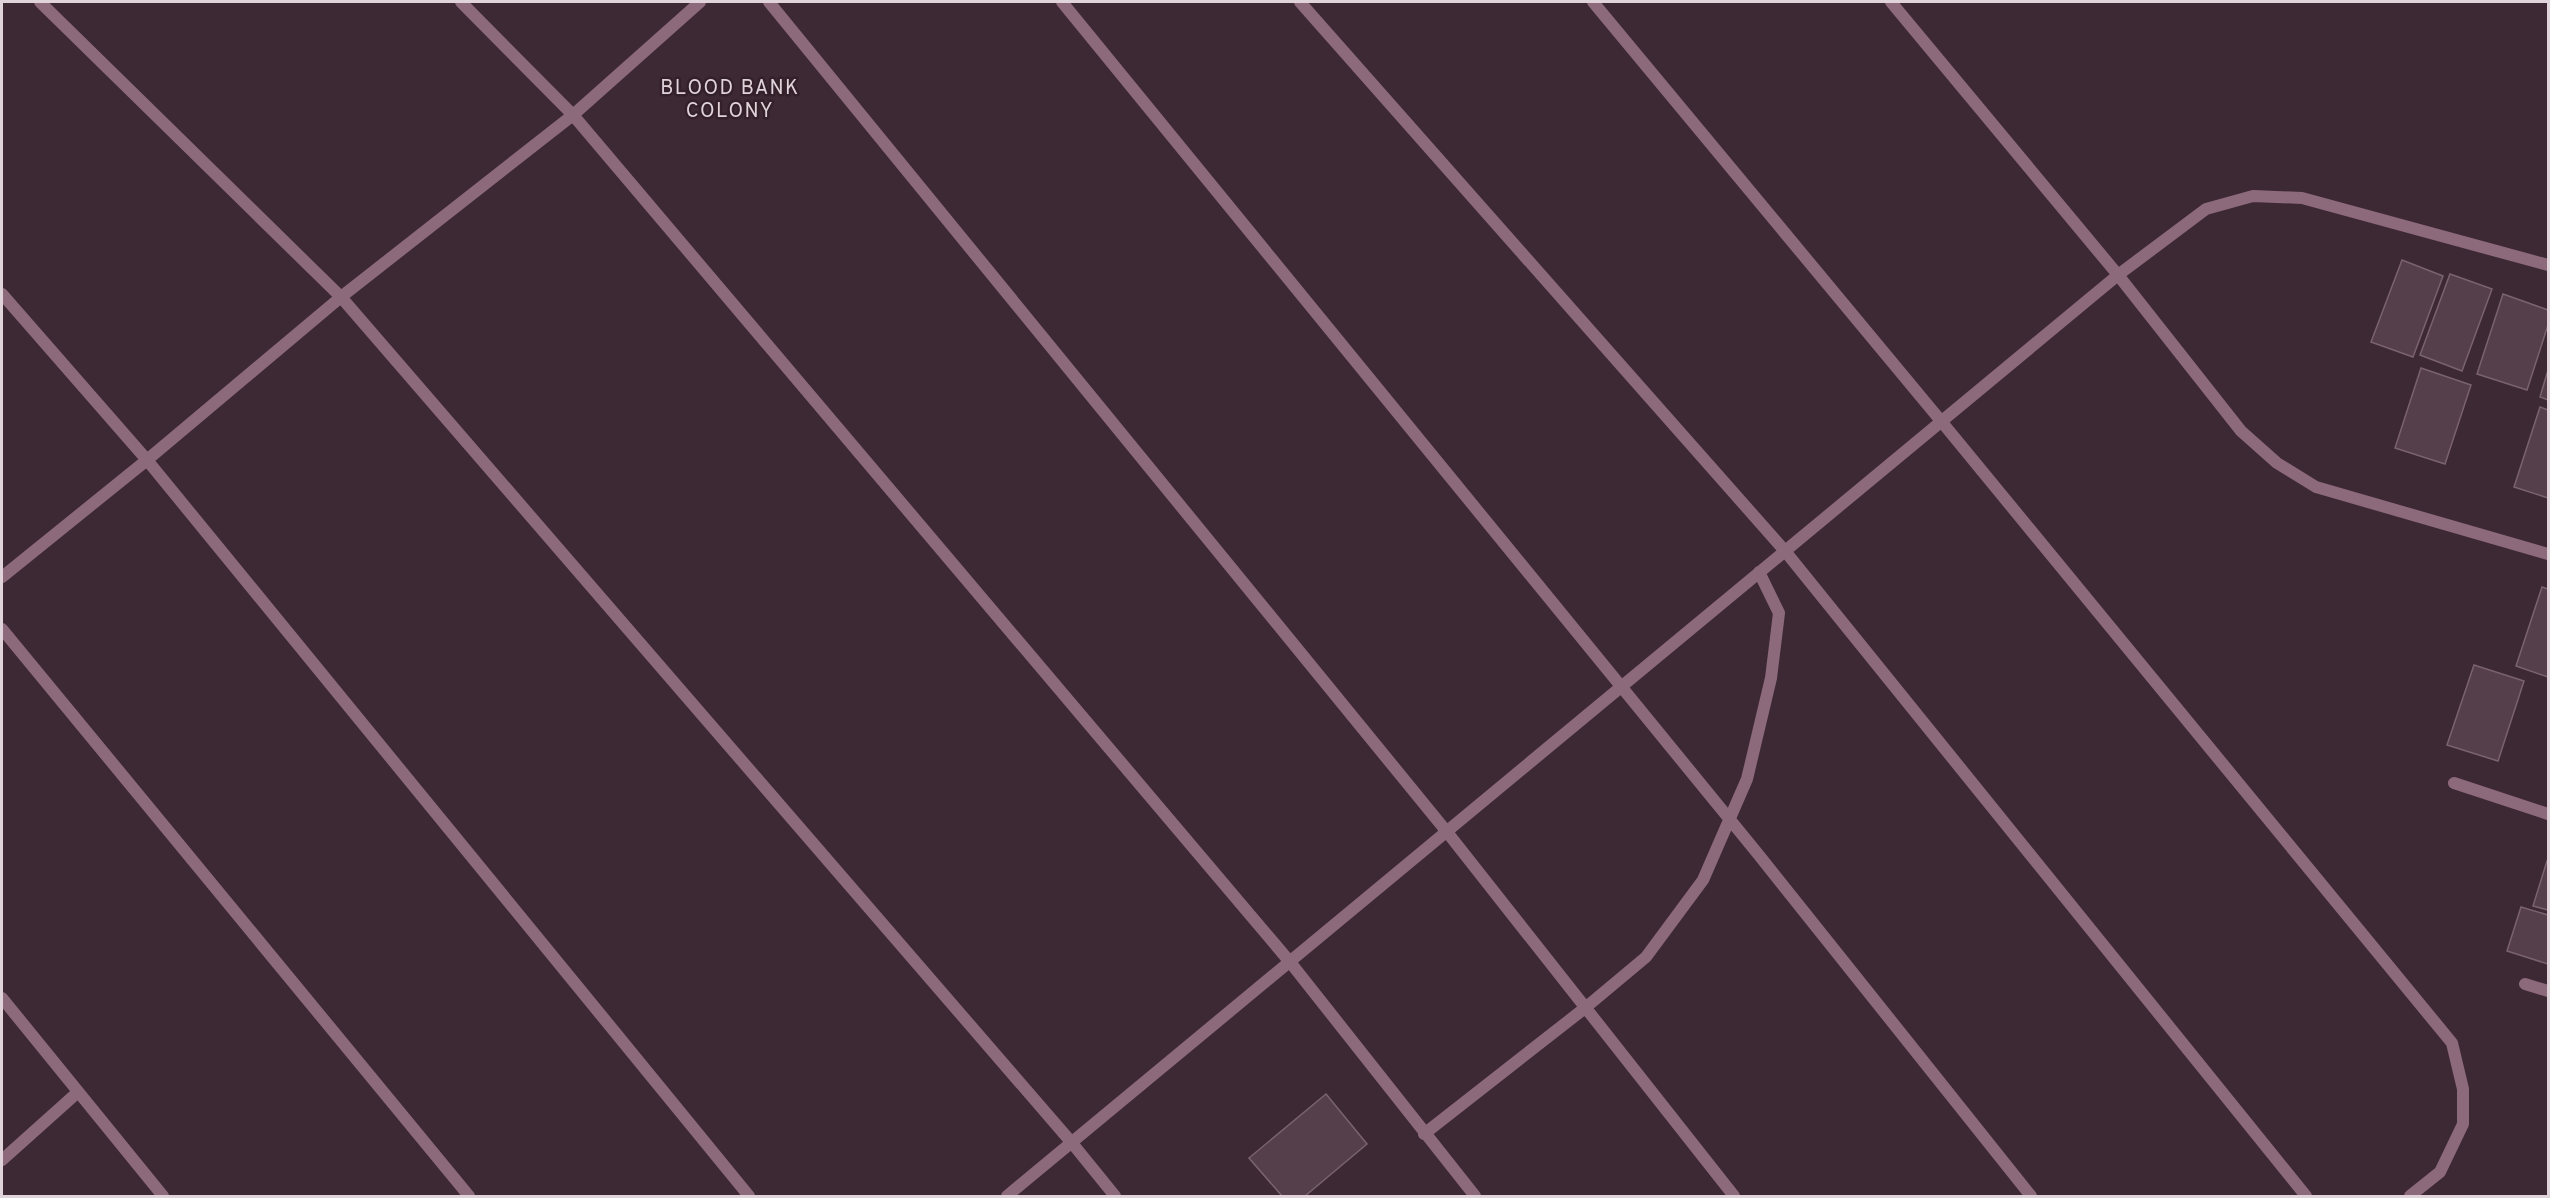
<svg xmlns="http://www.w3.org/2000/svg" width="2550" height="1198" font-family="Overpass,sans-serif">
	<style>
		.building { fill: #543f4a; stroke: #7a636e; stroke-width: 1.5 }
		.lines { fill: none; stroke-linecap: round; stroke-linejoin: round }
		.minor { stroke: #8d697c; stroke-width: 12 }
		.labels { text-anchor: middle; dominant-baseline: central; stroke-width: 5; stroke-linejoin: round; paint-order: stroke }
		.neighbourhood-label { font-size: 20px; letter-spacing: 1.5px; fill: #e0d3d9; stroke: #33202a }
	</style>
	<rect width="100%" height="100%" fill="#3d2934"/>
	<path class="building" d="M2402 260 2443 276 2413 357 2371 342Z
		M2450 274 2492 289 2462 371 2420 355Z
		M2503 294 2548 310V325L2527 390 2477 374Z
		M2421 368 2471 385 2445 464 2395 448Z
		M2548 370V400L2540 397Z
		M2540 407 2548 410V498L2514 487Z
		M2542 587 2548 589V677L2516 666Z
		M2474 665 2524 681 2498 761 2447 745Z
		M2547 861 2548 862V910L2533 906Z
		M2521 907 2548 915V964L2507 951Z
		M1326 1094 1367 1144 1305 1196H1282L1249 1158Z"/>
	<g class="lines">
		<path class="minor" d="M40 2 341 297 1072 1143 1115 1196
			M461 2 573 115 1290 962 1475 1196
			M769 2 1447 832 1734 1196
			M1062 2 1758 854 2031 1196
			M1300 2 1785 551 2306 1196
			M1593 2 1941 421 2452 1043 2463 1089V1124L2440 1172 2410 1196
			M1891 2 2118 275 2241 431 2277 463 2316 487 2548 554
			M2 294 147 460 749 1196
			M2 577 147 460 341 297 573 115 700 2
			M2 629 469 1196
			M2454 783 2548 814
			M2525 984 2548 991
			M2 998 163 1196
			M1424 1134 1585 1008 1646 957 1703 880 1747 779 1771 678 1779 613 1759 572
			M2 1160 78 1092
			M1007 1196 2118 275 2206 209 2253 196 2302 198 2548 265"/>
	</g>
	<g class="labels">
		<g class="neighbourhood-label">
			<text x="730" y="89">BLOOD BANK<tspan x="730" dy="23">COLONY</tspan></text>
		</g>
	</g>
	<rect width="2550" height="1198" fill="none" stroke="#e0d3d9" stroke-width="6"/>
</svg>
